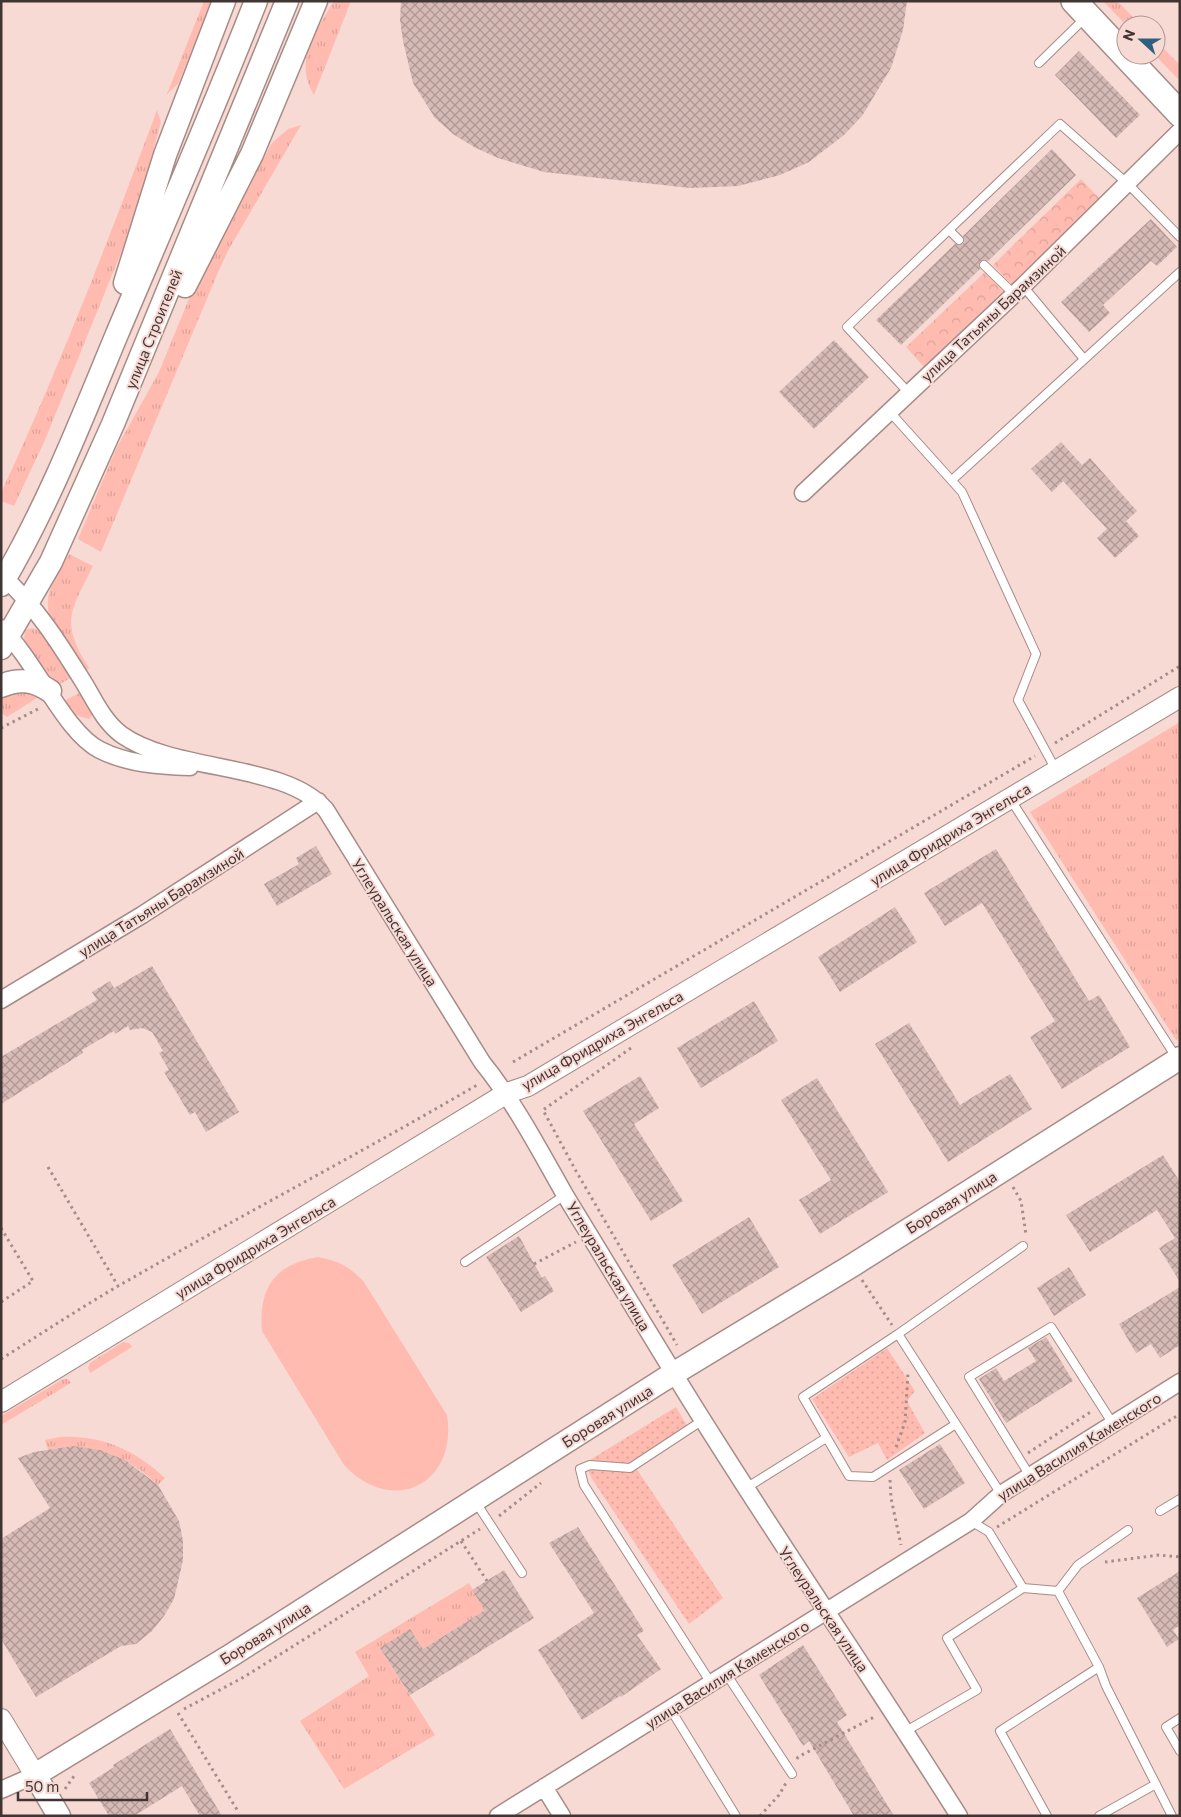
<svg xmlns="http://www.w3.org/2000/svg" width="1181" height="1817" font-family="Commissioner,sans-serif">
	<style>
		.grass { fill: url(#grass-tufts) }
		.forest { fill: url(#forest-crowns) }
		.park { fill: url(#park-dots) }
		.garden { fill: #ffbbb0 }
		.building { fill: url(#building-cross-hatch) }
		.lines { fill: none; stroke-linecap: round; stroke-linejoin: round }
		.service-casing { stroke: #a68b87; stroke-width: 10 }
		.minor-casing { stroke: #a68b87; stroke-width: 19 }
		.tertiary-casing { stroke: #a68b87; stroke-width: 22 }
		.secondary-casing { stroke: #a68b87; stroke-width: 25 }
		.primary-casing { stroke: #a68b87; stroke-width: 28 }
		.path { stroke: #a48e8b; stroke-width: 3; stroke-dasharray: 2.5 4; stroke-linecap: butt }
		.service { stroke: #fff; stroke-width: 8 }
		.minor { stroke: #fff; stroke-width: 16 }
		.tertiary { stroke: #fff; stroke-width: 20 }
		.secondary { stroke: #fff; stroke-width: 22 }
		.primary { stroke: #fff; stroke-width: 25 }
		.labels { text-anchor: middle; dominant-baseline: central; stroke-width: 4; stroke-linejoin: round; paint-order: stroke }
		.street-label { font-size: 15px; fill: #413533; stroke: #f8dad5 }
	</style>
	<defs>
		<pattern id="grass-tufts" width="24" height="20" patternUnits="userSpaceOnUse" patternTransform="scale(1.25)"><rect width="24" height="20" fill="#ffbbb0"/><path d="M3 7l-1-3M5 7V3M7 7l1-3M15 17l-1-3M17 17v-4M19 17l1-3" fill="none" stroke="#dca198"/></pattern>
		<pattern id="forest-crowns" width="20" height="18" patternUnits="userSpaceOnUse" patternTransform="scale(1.25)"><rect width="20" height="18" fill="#ffbbb0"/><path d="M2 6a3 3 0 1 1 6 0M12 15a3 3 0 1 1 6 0" fill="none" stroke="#dca198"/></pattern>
		<pattern id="park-dots" width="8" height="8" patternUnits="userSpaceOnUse" patternTransform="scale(1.25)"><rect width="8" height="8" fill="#ffbbb0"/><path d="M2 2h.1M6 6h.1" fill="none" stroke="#dca198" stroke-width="1.8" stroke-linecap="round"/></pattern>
		<pattern id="building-cross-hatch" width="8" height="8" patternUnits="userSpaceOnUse" patternTransform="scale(1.25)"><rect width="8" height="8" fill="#d6bab5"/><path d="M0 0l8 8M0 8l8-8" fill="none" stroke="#af9894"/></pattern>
	</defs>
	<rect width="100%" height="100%" fill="#f8dad5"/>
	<path class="grass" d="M204 1H212L178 84 167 94Z
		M334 1H351L314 95C293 61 316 31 334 1Z
		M1103 1H1117L1141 25H1126Z
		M1156 41 1180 65V81L1155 55Z
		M157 110 161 122 137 209 123 248 45 440 14 506 1 501V493C59 368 109 239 157 110Z
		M301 125 229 249 219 270 101 552 78 539 116 449 159 372 202 267 272 143 288 129Z
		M69 554 93 566C70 613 60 621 89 668L85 671 50 617C42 593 58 574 69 554Z
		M33 628 41 632 72 677 57 686 27 646 24 639 25 630Z
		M16 690 40 696 7 717 1 713V696Z
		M81 692 93 714 89 719 73 714 64 701Z
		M1180 722V1038L1176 1040 1030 812Z
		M123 1342 129 1343 132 1347 90 1373 88 1368 90 1363Z
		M63 1379H68L71 1383 1 1425V1416Z
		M60 1437C102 1435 135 1450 165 1478L158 1485C128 1456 89 1440 48 1450L45 1440Z
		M469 1583 485 1610 423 1649 380 1648 435 1735 344 1789 300 1721 369 1676 355 1652Z"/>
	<path class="forest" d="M1081 179 1100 199 1012 285 993 265Z
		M985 272 1003 291 924 367 906 347Z"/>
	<path class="park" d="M887 1348 915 1391 907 1401 925 1433 887 1460 878 1443 849 1457 812 1399Z
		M676 1407 687 1426 636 1461V1468L723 1598 689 1624 592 1479 585 1463Z"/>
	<path class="garden" d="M318 1257C339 1261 350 1267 364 1282L447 1415C458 1484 392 1517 344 1465L262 1331C258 1288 275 1264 318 1257Z"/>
	<path class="building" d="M401 1H907L903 30 891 68 862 116 844 135 809 162 780 175 738 186 690 188 544 172 498 158 474 147 453 134 435 118 413 83 403 41 400 20Z
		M1079 51 1140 115 1116 138 1055 75Z
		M1052 149 1076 175 988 261H980V269L901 345 876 320 955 244H963L964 241 963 236Z
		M1151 219 1177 247 1157 266 1151 261 1103 305 1110 313 1089 332 1061 302Z
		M834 340 869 377 814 429 779 392Z
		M1061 442 1082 465 1090 458 1137 511 1126 521 1139 536 1115 558 1097 538 1107 529 1063 481 1052 492 1031 469Z
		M316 846 332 874 277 906 264 884 299 864 296 858Z
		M996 849 1089 1001 1099 995 1130 1047 1062 1089 1030 1037 1055 1021 982 903 945 926 924 893Z
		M895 907 917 942 840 992 818 957Z
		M152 966 239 1112 206 1132 195 1112 190 1115 164 1072 169 1070 159 1053 163 1051 152 1032 142 1028 130 1030 128 1026 115 1034 114 1031 82 1050 83 1053 1 1104V1057L97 1000 92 992 110 981 114 988Z
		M754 1001 778 1041 701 1088 677 1048Z
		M909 1023 960 1105 1010 1074 1032 1109 948 1162 875 1044Z
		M640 1076 659 1108 634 1124 683 1201 651 1221 583 1111Z
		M817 1078 888 1192 820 1234 799 1200 831 1180 781 1100Z
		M1163 1155 1180 1182V1282L1159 1248 1175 1238 1157 1210 1090 1252 1066 1215Z
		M749 1217 779 1267 702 1314 672 1265Z
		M519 1236 542 1278 545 1276 554 1291 521 1312 486 1257Z
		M1069 1267 1086 1295 1054 1316 1037 1288Z
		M1180 1287V1345L1160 1358 1151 1344 1136 1353 1119 1324Z
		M1046 1337 1073 1381 1006 1423 979 1379 996 1368 1004 1381 1036 1361 1028 1348Z
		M940 1444 965 1483 924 1509 899 1470Z
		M73 1446 100 1450 125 1460 158 1485 179 1521 183 1541V1560L174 1599 164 1616 152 1631 136 1644 121 1646 36 1697 1 1639V1539L50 1508 18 1458 34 1452Z
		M578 1527 644 1631 637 1635 661 1669 621 1697 620 1696 582 1720 538 1650 594 1613 549 1543Z
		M504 1570 534 1618 410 1695 380 1648 410 1629 423 1649 485 1610 472 1590Z
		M1180 1571V1625L1173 1630 1179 1639 1167 1647 1137 1598Z
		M803 1645 847 1715 837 1722 894 1816H854L809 1741 803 1746 759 1675Z
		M170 1729 222 1816H200L182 1786 134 1816H109L89 1783 114 1767 113 1765Z"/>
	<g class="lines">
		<g class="service-casing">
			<path id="service" d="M1039 63 1086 17
				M949 230 959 240
				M984 265 1014 294
				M1023 286 1084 359
				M909 393 847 327 1060 124 1128 184 1180 237
				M889 411 962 492 1036 654 1018 700 1056 770
				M952 480 1180 272
				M1011 800 1176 1057
				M465 1262 565 1195
				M898 1334 1001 1494
				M703 1420 630 1468 590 1465 580 1469 584 1485 711 1683
				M956 1424 873 1477 849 1476 803 1397 898 1334 1023 1246
				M1030 1476 969 1377 1051 1327 1113 1424
				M746 1488 826 1438
				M475 1501 522 1573
				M1160 1511 1180 1499
				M971 1521 989 1532 1023 1588 1058 1591 1099 1667 1106 1686 1172 1816
				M1058 1591 1078 1565 1128 1530
				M727 1675 792 1774
				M671 1710 736 1816
				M1180 1718 1166 1727 1180 1751
				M906 1731 977 1690 947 1638 1023 1588
				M1047 1816 1000 1731 1099 1667
				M1099 1816 1156 1784"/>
		</g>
		<g class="minor-casing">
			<path id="minor" d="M803 493 1023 286 1180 131
				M1 575C35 604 61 646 84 683 95 701 104 722 122 735 176 773 285 762 326 810L482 1062C515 1103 539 1149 565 1195 604 1260 644 1325 684 1390 773 1534 869 1673 959 1816
				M1 628C35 659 64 732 100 750 128 764 158 766 190 767
				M1 1000 142 915 318 801
				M544 1787 562 1816
				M1 1790 35 1775
				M498 1816 971 1521 1001 1494 1180 1382"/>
		</g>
		<g class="tertiary-casing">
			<path id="tertiary" d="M1 1402 507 1093 528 1086 1180 697
				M1 1719 35 1775"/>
		</g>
		<g class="secondary-casing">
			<path id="secondary" d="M125 283 165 155 224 1
				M185 286 252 154 316 1
				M1 585C48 506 82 418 117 334 164 223 212 113 256 1
				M1 648 51 562 113 424 287 1
				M1 686C19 678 34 680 50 691
				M59 1816 35 1775 230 1656 663 1380 853 1265 1180 1058"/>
		</g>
		<g class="primary-casing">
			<path id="primary" d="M1074 1 1180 114"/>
		</g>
		<path class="path" d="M1 728 40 708
			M1055 743 1180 666
			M631 1048 543 1110 576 1171 677 1345
			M513 1062 1035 756
			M48 1167 118 1286
			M1013 1187 1021 1201 1026 1235
			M1 1228 33 1281 1 1302
			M534 1264 576 1242
			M862 1280 892 1325
			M1 1359C41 1334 80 1308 120 1285 238 1217 359 1154 477 1085
			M896 1447 905 1422 908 1373
			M1028 1453 1092 1411
			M890 1480 891 1498 901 1545
			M499 1516 541 1483
			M997 1527 1180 1414
			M461 1541 487 1581
			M1105 1562 1159 1555 1180 1557
			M184 1709 244 1677 480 1529
			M178 1713 239 1813
			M797 1759 798 1757 876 1716
			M65 1789 74 1776
			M760 1816 779 1795 786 1783"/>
		<use href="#service" class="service"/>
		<use href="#minor" class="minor"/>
		<use href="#tertiary" class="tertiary"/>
		<use href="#secondary" class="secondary"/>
		<use href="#primary" class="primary"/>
	</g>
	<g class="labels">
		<g class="street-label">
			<text transform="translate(993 313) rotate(-43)">улица Татьяны Барамзиной</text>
			<text transform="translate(153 329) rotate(-68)">улица Строителей</text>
			<text transform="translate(950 834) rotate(-31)">улица Фридриха Энгельса</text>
			<text transform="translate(161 902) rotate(-32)">улица Татьяны Барамзиной</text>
			<text transform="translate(395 922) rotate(58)">Углеуральская улица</text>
			<text transform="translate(602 1040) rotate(-30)">улица Фридриха Энгельса</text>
			<text transform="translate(951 1202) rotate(-32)">Боровая улица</text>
			<text transform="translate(255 1247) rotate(-31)">улица Фридриха Энгельса</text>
			<text transform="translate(609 1266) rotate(59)">Углеуральская улица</text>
			<text transform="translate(607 1416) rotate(-32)">Боровая улица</text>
			<text transform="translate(1079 1446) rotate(-32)">улица Василия Каменского</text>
			<text transform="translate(824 1609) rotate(56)">Углеуральская улица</text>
			<text transform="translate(265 1633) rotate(-32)">Боровая улица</text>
			<text transform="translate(727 1674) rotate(-32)">улица Василия Каменского</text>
		</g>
	</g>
	<rect width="1181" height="1817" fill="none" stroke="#413533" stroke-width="5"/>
	<g transform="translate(1141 40) rotate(291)"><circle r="24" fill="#f8dad5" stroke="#af9894"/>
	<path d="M0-4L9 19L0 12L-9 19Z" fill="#30607f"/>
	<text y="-8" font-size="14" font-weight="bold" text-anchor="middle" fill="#413533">N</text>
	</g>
	<path d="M18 1792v8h129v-8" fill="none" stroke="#413533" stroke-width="2.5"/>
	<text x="25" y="1792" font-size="15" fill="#413533" stroke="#f8dad5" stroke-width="4" paint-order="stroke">50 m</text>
</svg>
